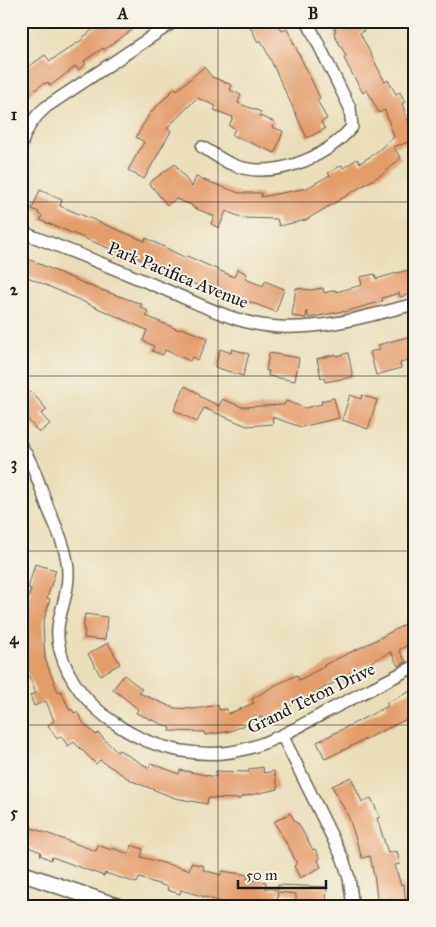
<svg xmlns="http://www.w3.org/2000/svg" width="436" height="927" font-family="'IM FELL Great Primer',serif">
	<style>
		.built { fill: #f5d2c2 }
		.building { fill: #e49c69 }
		.lines { fill: none; stroke-linecap: round; stroke-linejoin: round }
		.minor-casing { stroke: #646053; stroke-width: 14 }
		.tertiary-casing { stroke: #646053; stroke-width: 18 }
		.minor { stroke: #fff; stroke-width: 11 }
		.tertiary { stroke: #fff; stroke-width: 15 }
		.grid { fill: none; stroke: #1c1c1c; stroke-width: 1; stroke-opacity: 0.55 }
		.labels { text-anchor: middle; dominant-baseline: central; stroke-width: 4; stroke-linejoin: round; paint-order: stroke }
		.street-label { font-size: 18px; fill: #1c1c1c; stroke: #f7f3e8 }
		.neatline { fill: none; stroke: #1c1c1c; stroke-width: 2 }
		.grid-label { font-size: 16px; text-anchor: middle; font-weight: bold; fill: #1c1c1c }
	</style>
	<rect width="100%" height="100%" fill="#f7f3e8"/>
	<filter id="ink" filterUnits="userSpaceOnUse"><feTurbulence type="fractalNoise" baseFrequency=".02" numOctaves="2"/><feDisplacementMap in="SourceGraphic" scale="10" xChannelSelector="R" yChannelSelector="G"/><feConvolveMatrix kernelMatrix="1 2 1 2 8 2 1 2 1" color-interpolation-filters="sRGB"/></filter>
	<filter id="wash" filterUnits="userSpaceOnUse"><feTurbulence type="fractalNoise" baseFrequency=".0096" numOctaves="4" result="noise"/><feDisplacementMap in="SourceGraphic" scale="20" xChannelSelector="R" yChannelSelector="G"/><feGaussianBlur stdDeviation="1.12" result="paint"/><feColorMatrix in="noise" values="0 0 0 0 0 0 0 0 0 0 0 0 0 0 0 0 0 1.4 0 .05"/><feComposite in="paint" operator="in"/></filter>
	<g filter="url(#wash)">
		<rect width="100%" height="100%" fill="#eadeba"/>
		<path class="built" d="M21 890 77 906H21Z"/>
		<g id="blocks">
			<path class="building" d="M104 21H144L104 50 103 48 84 61 86 64 78 70 76 66 50 86 48 82 45 84 44 83 21 101V72L45 55 50 61 83 39 82 38Z
				M247 21H277L282 31 287 29 320 98 317 100 327 119 321 122 325 129 307 138 273 65 261 40 258 42Z
				M331 21H359L364 31 360 33 385 82 388 80 396 94 400 92 405 102 402 104 415 140 393 147 401 158 384 173 306 220 279 226 277 219 243 218 226 211 219 228 211 224 214 216 192 207V205L176 199 167 205 149 183 175 164 192 187 196 177 239 193H262L261 197 307 188 330 175 328 173 342 165 343 168 357 159 360 163 374 154 394 137 385 110 379 113 367 90 363 93 349 68 344 58 346 56 335 36 334 32 336 31Z
				M204 67 212 77 232 85 230 90 241 95 238 103 261 112 259 116 275 122 272 127 283 131 275 153 232 135 235 128 229 126 233 117 214 110 216 106 197 98 167 128 171 131 144 179 128 170 144 142 136 137 150 113 175 88 177 90Z
				M40 190 62 200 60 206 145 241 146 238 186 258 187 256 234 277 238 269 247 274 245 279 263 286 265 281 284 289 276 312 250 302 247 304 200 284 199 286 188 281 187 283 175 278 176 276 126 253 124 259 112 254 113 250 40 220 42 216 38 214 39 212 32 209Z
				M21 256 90 286 142 304 140 307 148 311 146 316 179 330 181 328 208 338 198 360 192 357 190 361 165 350 163 355 152 351 154 346 143 341 147 330 21 274Z
				M415 268V293L400 297 399 293 382 298 383 301 344 312 343 311 309 318 307 311 306 318 292 316 296 288 310 290 323 288 324 293 336 290V292L362 285 360 277 375 274 376 279Z
				M411 336 412 340 415 339V359L400 363 401 368 376 375 370 352 380 349 378 345Z
				M220 349 231 353 232 349 249 354 243 376 215 367Z
				M269 353 299 358 295 381 268 376 269 371H266Z
				M348 353 353 377 325 382 324 377 321 378 317 359 336 354V356Z
				M21 385 37 398 47 410 41 414 50 424 39 433 21 411Z
				M185 386 200 394 199 396 219 406 222 399 242 407 284 405 286 401 305 408 322 404 321 401 334 398 339 418 301 427 272 417 273 424 247 426 204 408 197 422 174 410Z
				M350 395 361 399 362 395 377 400 368 429 342 420Z
				M35 564 56 570 47 598 50 599 43 624 45 659 58 692 61 691 70 711 72 709 74 713 77 712 84 724 96 735 98 733 117 752 119 750 149 768 151 763 179 774 180 770 216 777V771L249 772V769L263 767 264 773 274 771 278 789 241 797 240 799 208 798 207 804 175 798 132 781 100 760 96 764 74 742 68 746 61 736 57 739 48 725 54 721 46 701 34 706 30 695 36 693 24 665 22 622 31 589 28 588Z
				M85 614 107 617 105 640 84 638 85 630H83Z
				M415 619V641L399 650 406 662 398 666 391 652 355 670 356 671 351 674 353 677 345 681 343 678 263 720 262 717 231 731 205 735 204 732 170 731 171 728 136 713 138 709 113 689 124 675 142 689 139 693 174 708 194 709 218 705 219 710 227 709 228 714 254 703 252 699 274 686 297 675 299 680 325 666 324 665 372 642Z
				M108 643 120 664 100 675 88 654Z
				M415 689V715L325 759 317 742 388 706 386 703Z
				M351 777 362 802 371 798 380 817 377 818 388 853 397 851 400 864 395 865 400 883 401 885 404 884 406 906H378L375 881 370 856 362 858 349 818 332 786Z
				M290 813 296 823H298L313 850 315 849 320 858 318 860 321 867 300 878 294 866 297 864 291 851 274 822Z
				M21 824 96 851 98 845 111 850 112 848 129 854 131 845 143 849 141 857 159 862 189 870 191 863 204 866 203 870 221 875 222 871 248 875 247 879 266 882 265 888 278 890V885L327 887 326 905 296 906V894L278 892 276 906H254L232 902V905L181 890 180 894 167 890 168 887 139 878 137 883 105 873 104 876 52 857 51 860 40 855 41 852 21 844Z"/>
		</g>
	</g>
	<g filter="url(#ink)">
		<use href="#blocks" fill-opacity="0" stroke="#646053" stroke-width="1"/>
		<g class="lines">
			<g class="minor-casing">
				<path id="minor" d="M21 146C25 130 33 118 46 107L175 21
					M202 147C211 152 220 159 229 163 269 182 325 159 352 127L350 108 307 21
					M21 232C70 250 118 270 166 290 202 305 240 326 281 327 327 329 371 315 415 304
					M21 446C34 464 40 487 48 508 57 529 69 553 68 576 68 603 52 621 60 650 68 681 90 707 116 724 153 750 205 761 249 748 276 740 300 726 324 713 354 697 385 682 415 666
					M282 735 343 859 349 878 353 906"/>
			</g>
			<g class="tertiary-casing">
				<path id="tertiary" d="M21 873 117 906"/>
			</g>
			<use href="#minor" class="minor"/>
			<use href="#tertiary" class="tertiary"/>
		</g>
	</g>
	<path class="grid" d="M218 21V906M21 202H415M21 376H415M21 551H415M21 725H415"/>
	<g class="labels">
		<g class="street-label">
			<text transform="translate(178 275) rotate(22)">Park Pacifica Avenue</text>
			<text transform="translate(311 698) rotate(-26)">Grand Teton Drive</text>
		</g>
	</g>
	<rect width="436" height="927" fill="none" stroke="#f7f3e8" stroke-width="55"/>
	<path d="M238 880v8h88v-8" fill="none" stroke="#1c1c1c" stroke-width="2.5"/>
	<text x="246" y="880" font-size="15" fill="#1c1c1c" stroke="#f7f3e8" stroke-width="4" paint-order="stroke">50 m</text>
	<rect x="28" y="28" width="380" height="872" class="neatline"/>
	<g class="grid-label">
		<text x="123" y="19">A</text>
		<text x="313" y="19">B</text>
		<text x="14" y="120">1</text>
		<text x="14" y="295">2</text>
		<text x="14" y="469">3</text>
		<text x="14" y="644">4</text>
		<text x="14" y="818">5</text>
	</g>
</svg>
